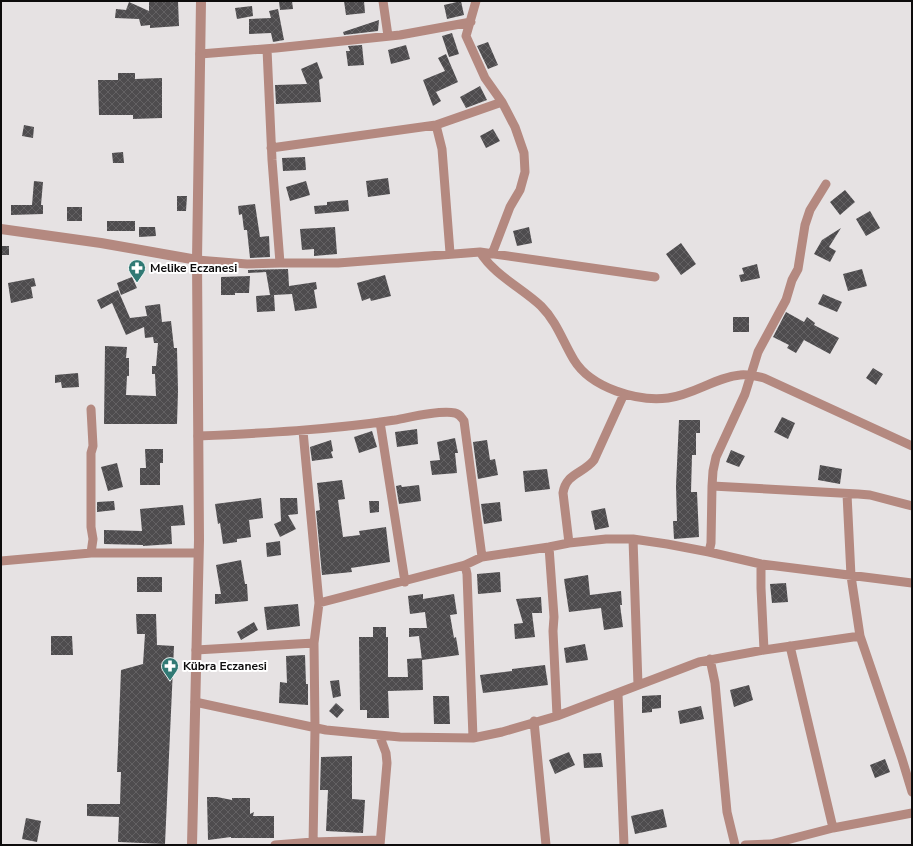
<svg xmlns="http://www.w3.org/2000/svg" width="913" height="846" font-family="'Nunito Sans',sans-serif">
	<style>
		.building { fill: url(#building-cross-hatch) }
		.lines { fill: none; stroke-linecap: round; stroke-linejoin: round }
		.minor { stroke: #b48980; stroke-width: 9 }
		.tertiary { stroke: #b48980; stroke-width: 10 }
		.labels { text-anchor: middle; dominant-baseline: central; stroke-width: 4; stroke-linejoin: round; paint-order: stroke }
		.poi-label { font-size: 12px; font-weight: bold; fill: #0d0c0c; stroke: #fff; text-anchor: start }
	</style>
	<defs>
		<pattern id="building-cross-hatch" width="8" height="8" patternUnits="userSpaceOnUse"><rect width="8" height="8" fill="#4e4c4e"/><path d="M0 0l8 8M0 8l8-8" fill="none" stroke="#636163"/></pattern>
	</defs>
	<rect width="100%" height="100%" fill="#e6e2e3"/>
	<path class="building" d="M149 1H178L179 26 150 28V25L141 26 139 19 115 18 116 9 126 10 129 2 149 11Z
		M279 1H292L293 9 280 10Z
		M344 1H364L365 13 346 15Z
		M461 1 464 15 447 19 444 5Z
		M252 6 253 16 237 19 235 8Z
		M278 9 284 40 273 42 271 33 249 34V19L271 18 269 11Z
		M379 20 378 31 344 35 343 32Z
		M452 33 459 54 449 57 442 36Z
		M488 42 498 65 488 69 477 46Z
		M362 45 364 65 348 66 346 51H350L348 46Z
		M406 45 410 59 391 64 388 50Z
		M446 54 458 82 436 92 441 101 433 106 423 80 445 71 438 58Z
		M317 62 323 78 319 80 321 102 276 104 275 85 307 84 301 69Z
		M118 73H135V79L162 78V118L133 119V115H99L98 80H118Z
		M480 86 487 100 466 108 460 97Z
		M24 125 34 127 33 138 22 136Z
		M493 129 500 141 486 148 480 136Z
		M123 152 124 163H113L112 153Z
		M305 157 306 170 283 171 282 158Z
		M388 178 390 194 368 197 366 181Z
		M34 181 43 182 41 205H43V214L11 215V205H32Z
		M306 181 310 195 290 201 286 187Z
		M845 190 855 202 840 215 830 202Z
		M177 196H187L186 211H177Z
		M348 200 349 211 315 214 314 206 327 205V202Z
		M255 204 260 237 269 236 270 257 250 258 247 230H244L242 214 239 215 238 206Z
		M67 207H82V221H67Z
		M870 211 880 228 866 236 856 219Z
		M107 221H135V231H107Z
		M139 227H155L156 236 139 237Z
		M335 227 337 254 314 256V249L302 250 300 229Z
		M529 227 532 243 517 246 513 231Z
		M841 228 829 247 836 251 830 262 814 254 822 240Z
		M681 243 696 264 681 275 666 254Z
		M1 246H9V255H1Z
		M757 264 760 278 741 282 739 275 744 274 742 268Z
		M288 269 289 286 316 282 317 289 314 290 317 308 295 311 292 294 274 295 275 311 257 312 256 296 270 295 266 272 248 273V270Z
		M862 269 867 286 848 291 843 274Z
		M385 275 391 296 371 301 370 298 362 301 357 283Z
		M250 276 249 293H235V295H221V277Z
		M132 277 137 288 121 295 117 283Z
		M34 278 36 286 31 287 33 298 11 303 8 283Z
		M118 290 130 318 147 316 145 306 160 304 162 322 171 321 174 348H177L178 391 177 424H104L105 346 127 347 126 358H129V376H127L126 395 156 396 155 374H152V366H156L158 343H154L153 337 145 338 144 327 126 335 112 303 101 309 97 300Z
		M823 294 842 302 837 312 818 304Z
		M786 312 804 322 807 317 815 323 814 325 839 338 830 354 804 340 796 353 787 348 789 345 773 337Z
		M733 317H749V332H733Z
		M873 368 883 374 876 385 866 378Z
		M78 373 79 387 62 388 61 382 55 383V375Z
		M782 417 795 423 788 439 774 432Z
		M679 420H700V433H696V455H692L691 492H697L699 537 674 539 673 521H677L676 486Z
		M417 429 418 444 397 447 395 432Z
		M372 431 377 447 359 453 354 437Z
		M455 438 458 453H455L457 473 432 475 430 461 440 460 437 442Z
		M331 440 333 451 331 452 333 458 312 461 310 447Z
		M487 440 490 460 495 459 498 475 478 479 473 442Z
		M145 449H163V463H160V485H140V468H146Z
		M731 450 745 456 739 467 726 462Z
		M117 463 123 487 108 491 101 467Z
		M820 465 842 469 840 484 818 480Z
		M547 469 550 489 525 492 523 471Z
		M342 480 345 499 338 500 343 537 360 535 359 531 386 527 390 562 351 568 352 572 322 575 316 511 320 510 317 483Z
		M401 485 402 487 419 485 421 501 399 504 396 486Z
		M261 498 263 518 249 520 251 537 237 539V542L223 544 220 523 218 524 215 504Z
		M280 498H297L298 514 288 515 296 529 280 537 274 524 281 521Z
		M114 501 115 510 97 512V502Z
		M369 501H379V512L370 513Z
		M500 502 502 521 484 524 481 504Z
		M183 505 185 525 171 526 172 544 143 546V545L104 544V530L142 531 140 509Z
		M605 508 609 527 595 530 591 511Z
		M280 541 281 555 267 557 266 543Z
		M241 560 245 584H247L248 601 215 604V594H221L216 565Z
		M500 572 501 592 478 594 477 574Z
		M588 575 590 595 621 591 622 605H620L623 627 604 630 601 608 569 612 564 579Z
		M137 577H162V592H137Z
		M786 583 788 602 772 603 770 584Z
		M423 594V599L454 594 457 614 450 615 454 638 456 637 459 655 422 660 419 636 409 637V628H427L425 612 410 614 408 596Z
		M541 597 542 613H532L535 637 515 639 514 624 523 623 516 599Z
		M298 604 300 626 267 630 264 607Z
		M136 614H156L157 645 174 646 165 844 118 842 119 817 87 816V804H120L121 772H117L121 670 143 664 145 634H137Z
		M254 622 258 630 241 640 237 632Z
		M373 627H386V637H388V677H408L407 659 422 658 423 690 388 691 389 718H367V710H360L359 637H373Z
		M51 636H72L73 655H51Z
		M585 644 588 660 566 663 564 648Z
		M305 655 306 684H308V705L279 703 280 682 287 683 286 656Z
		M545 665 548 685 483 693 480 675 512 671V669Z
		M339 680 341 696 333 698 330 681Z
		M749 685 753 700 734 707 730 690Z
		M661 695V708L652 709V712L642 713V696Z
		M433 696H449L450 724H434Z
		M336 703 344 710 337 718 329 711Z
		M701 706 704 719 680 724 678 711Z
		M569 752 575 765 555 774 549 760Z
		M601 753 603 767 584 768 583 754Z
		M352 756V799L365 800 363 833 326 831 328 790H320L321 757Z
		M885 759 890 772 875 778 870 765Z
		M207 797H217L232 800V798H250V814L254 812 253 816H274V838H231V837L208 840Z
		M663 809 667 827 635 834 631 816Z
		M26 818 41 821 37 842 22 839Z"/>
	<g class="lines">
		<path class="minor" d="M383 1 388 36
			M476 1 466 36 485 78 502 102 515 127 524 153 525 172 520 190 510 207 492 254
			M267 49 272 160 280 263
			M200 54 276 48 400 35 471 22
			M436 125 442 149 450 253
			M271 148 436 125 502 102
			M480 252C494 275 522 288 541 306 557 322 563 342 574 360 591 388 638 402 668 398 694 395 716 377 740 375 748 374 756 376 764 378L912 446
			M197 260 247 264 280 263H338L480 252 655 277
			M91 409 93 446 91 453V527L93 539 91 553H198
			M380 422 405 582
			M303 431 319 603 314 643 315 728 313 845
			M198 436C264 433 329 430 395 420 411 417 440 410 455 413 460 414 461 417 464 421L482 557
			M712 486 858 494 870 495 912 506
			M847 494 851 576 860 636 902 759 912 792
			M633 539 638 685
			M569 543 563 493C566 473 583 474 594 460L624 394
			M549 547 554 617 553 631 557 716
			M709 552 761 564 912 583
			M1 561 91 553
			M761 564V588L764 650
			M465 565 467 574 473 738
			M319 603 465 565 482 557 549 547 569 543 606 539H633L667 544 709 552 711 543 712 486 713 471 716 457 745 394 758 352 786 300 792 280 798 269 805 225 810 210 826 184
			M790 646 833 828
			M196 650 314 643
			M710 659 715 683 727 812 735 845
			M618 694 624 845
			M195 702 326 730 400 737 473 738 502 732 557 716 699 662 764 650 860 636
			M534 721 546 845
			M275 845 313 842 380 840
			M380 845 387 763 386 753 380 737 385 736
			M745 845 771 844 833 828 912 813"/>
		<path class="tertiary" d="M1 229 101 243 197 260
			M192 845 199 540 197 260 201 1"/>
	</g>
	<defs>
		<g id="pharmacy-pin" transform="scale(0.9)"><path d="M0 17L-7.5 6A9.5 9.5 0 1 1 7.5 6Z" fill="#317974" stroke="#fff"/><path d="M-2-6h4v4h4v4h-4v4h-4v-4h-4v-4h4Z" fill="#fff"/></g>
	</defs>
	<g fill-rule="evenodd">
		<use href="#pharmacy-pin" x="137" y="268"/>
		<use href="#pharmacy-pin" x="170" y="666"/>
	</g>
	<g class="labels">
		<g class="poi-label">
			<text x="150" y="268">Melike Eczanesi</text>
			<text x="183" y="666">Kübra Eczanesi</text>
		</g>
	</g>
	<rect width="913" height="846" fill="none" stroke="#0d0c0c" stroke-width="4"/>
</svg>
